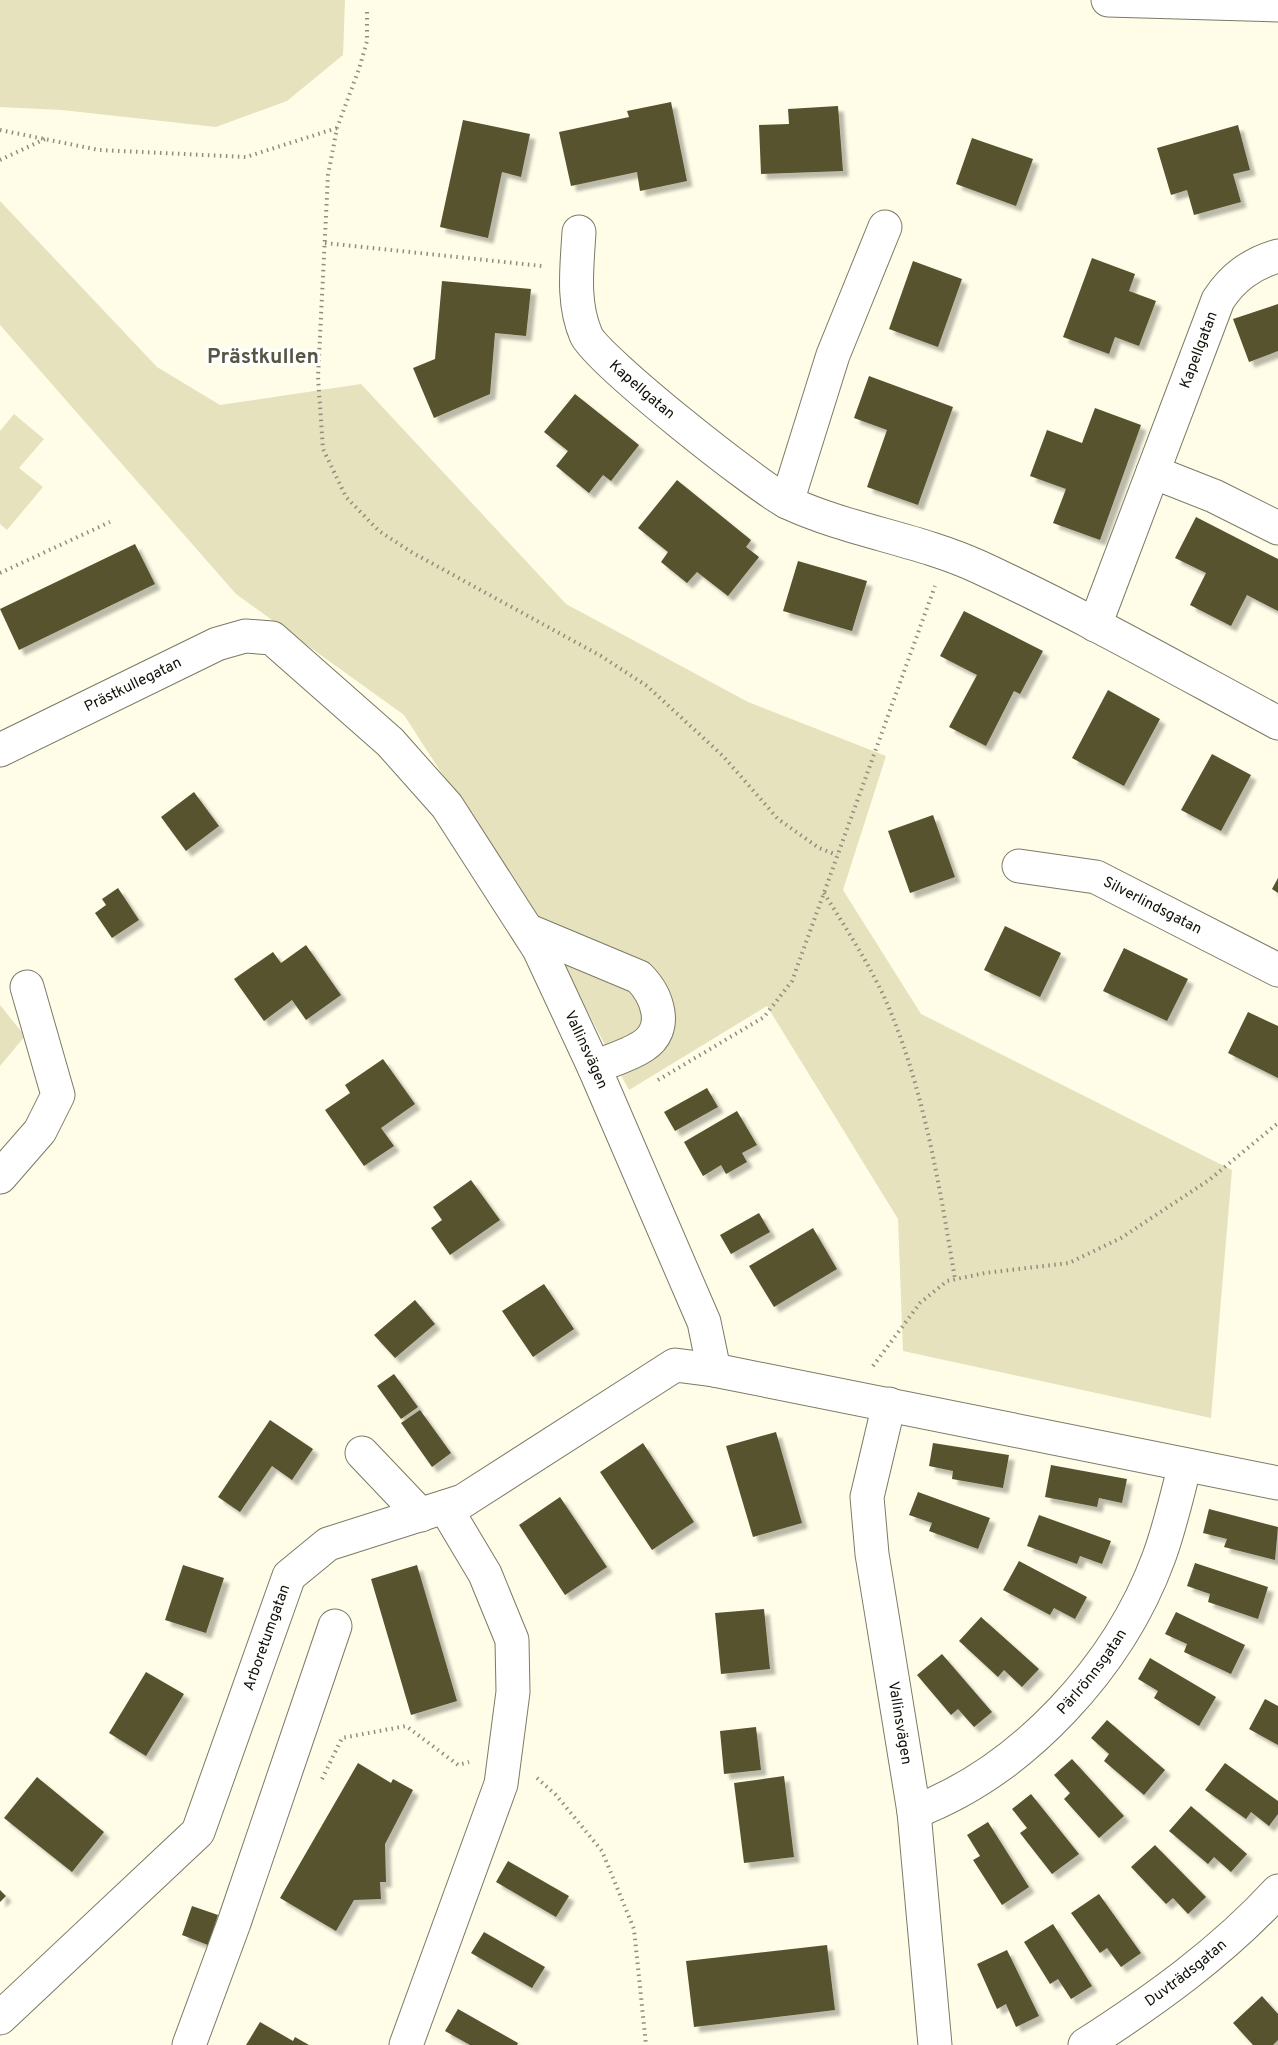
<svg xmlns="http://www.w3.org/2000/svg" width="1278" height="2045" font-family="Overpass,sans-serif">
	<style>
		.green { fill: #e5e2bd }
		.building { fill: #56532f; filter: url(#shadow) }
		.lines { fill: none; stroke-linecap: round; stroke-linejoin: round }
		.minor-casing { stroke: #7b7a66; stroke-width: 35 }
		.path { stroke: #8f8e7e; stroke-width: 4; stroke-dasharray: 1.5 4.5; stroke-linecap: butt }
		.minor { stroke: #fff; stroke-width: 33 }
		.labels { text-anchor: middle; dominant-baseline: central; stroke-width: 6; stroke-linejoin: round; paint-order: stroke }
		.street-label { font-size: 15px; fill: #101008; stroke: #fff }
		.district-label { font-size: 21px; font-weight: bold; fill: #575543; stroke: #fff }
	</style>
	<defs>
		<filter id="shadow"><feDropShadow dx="5.5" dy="5.5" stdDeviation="1.5" flood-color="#0004"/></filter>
	</defs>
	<rect width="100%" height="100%" fill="#fffde7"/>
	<path class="green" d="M0 0H345L343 55 287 101 216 127 62 110 0 107Z
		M0 201 157 367 220 405 361 384 566 604 748 702 886 756 843 890 921 1014 1232 1170 1211 1418 903 1351 898 1219 767 1006 629 1090 550 941 404 715 236 594 0 325Z
		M14 414 44 439 19 468 43 487 7 530 0 524V431Z
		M0 1005 25 1036 0 1066Z"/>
	<path class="building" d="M671 102 687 181 640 191 637 172 571 186 559 132 629 117 627 111Z
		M838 106 843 171 761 174 759 125 789 124 788 109Z
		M463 120 530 134 521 177 502 172 488 238 440 227Z
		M1238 125 1250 170 1233 174 1241 202 1194 215 1187 190 1171 195 1157 148Z
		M972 138 1033 159 1016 206 956 184Z
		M1092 258 1135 274 1129 291 1156 301 1139 346 1115 337 1109 354 1063 337Z
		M913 261 962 279 938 347 889 329Z
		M442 281 531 289 526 336 495 333 490 394 434 418 413 368 435 359Z
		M1278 304V351L1249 362 1233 319Z
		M869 376 953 407 918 505 867 487 887 430 854 418Z
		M575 394 639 445 611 481 603 475 589 493 556 466 568 451 544 432Z
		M1095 408 1141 425 1100 540 1053 523 1066 489 1030 476 1047 430 1082 443Z
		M677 480 751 540 746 547 759 557 728 596 697 572 687 583 661 562 668 552 638 528Z
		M1196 517 1278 559V611L1247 595 1231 626 1190 605 1206 573 1175 558Z
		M135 544 155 584 19 650 0 609Z
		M798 561 867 581 852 631 783 611Z
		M964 611 1043 651 1020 694 1014 691 986 746 949 727 977 675 940 656Z
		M1108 690 1160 719 1124 786 1072 758Z
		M1212 754 1251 775 1221 831 1181 810Z
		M194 792 219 826 186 851 161 817Z
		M933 815 955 877 910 893 888 831Z
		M1278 878V893L1272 889Z
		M118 888 139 920 112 938 95 913 106 905 102 899Z
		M1005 926 1061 953 1040 997 984 970Z
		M306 945 341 995 306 1020 292 1000 264 1021 234 979 273 952 281 963Z
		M1124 948 1188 979 1167 1021 1103 991Z
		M1248 1012 1278 1026V1078L1228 1053Z
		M383 1059 415 1104 381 1128 394 1146 364 1166 325 1110 350 1093 345 1085Z
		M707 1088 718 1107 675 1131 664 1112Z
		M737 1111 757 1145 742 1153 747 1162 726 1174 721 1165 703 1176 684 1142Z
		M471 1180 500 1220 450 1255 431 1228 442 1220 433 1207Z
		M759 1213 770 1232 731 1254 720 1235Z
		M813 1228 837 1269 774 1307 749 1266Z
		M544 1284 574 1329 533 1357 502 1311Z
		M415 1300 435 1324 395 1358 374 1335Z
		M394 1374 418 1407 401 1419 377 1386Z
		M420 1410 451 1453 432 1467 401 1423Z
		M270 1420 313 1449 292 1480 272 1466 240 1512 218 1497Z
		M776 1432 802 1523 753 1537 726 1446Z
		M643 1443 694 1522 652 1550 600 1472Z
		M933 1443 1009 1455 1003 1488 952 1479 953 1471 929 1466Z
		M1051 1465 1127 1479 1122 1503 1099 1498 1097 1507 1045 1497Z
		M918 1492 990 1518 978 1549 929 1531 932 1523 909 1515Z
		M560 1497 607 1567 565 1595 519 1525Z
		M1209 1509 1278 1527 1275 1560 1224 1547 1227 1539 1203 1533Z
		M1039 1515 1111 1541 1102 1564 1080 1556 1077 1564 1027 1546Z
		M1019 1561 1087 1597 1075 1619 1054 1608 1050 1615 1003 1590Z
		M1195 1563 1268 1587 1258 1619 1208 1602 1210 1594 1187 1586Z
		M183 1565 224 1578 206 1633 165 1620Z
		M417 1565 457 1701 411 1715 371 1579Z
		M764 1609 770 1669 721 1674 715 1613Z
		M1176 1612 1245 1645 1231 1674 1184 1652 1187 1644 1165 1634Z
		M981 1617 1039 1669 1022 1687 1004 1670 998 1677 959 1641Z
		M942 1654 992 1712 974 1727 958 1709 951 1715 917 1675Z
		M1150 1658 1216 1697 1199 1726 1154 1698 1158 1691 1138 1679Z
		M146 1672 184 1694 146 1756 109 1733Z
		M1265 1699 1278 1706V1745L1249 1729Z
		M1107 1720 1165 1770 1144 1795 1104 1761 1109 1754 1091 1738Z
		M756 1727 761 1770 724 1774 720 1731Z
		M1072 1759 1124 1816 1099 1838 1064 1799 1070 1793 1054 1775Z
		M358 1763 391 1783 393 1779 413 1790 385 1844 386 1882H380L381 1899 354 1900 336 1931 280 1898Z
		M1225 1763 1278 1801V1814L1269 1826 1251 1812 1246 1819 1205 1790Z
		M784 1776 794 1857 744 1863 734 1783Z
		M37 1777 104 1832 72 1872 4 1818Z
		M1031 1794 1079 1854 1052 1874 1020 1833 1027 1828 1012 1809Z
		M1191 1806 1247 1854 1231 1872 1214 1857 1208 1864 1169 1831Z
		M988 1822 1029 1887 1002 1905 973 1860 980 1856 967 1835Z
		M1155 1845 1206 1897 1188 1914 1173 1898 1166 1904 1131 1867Z
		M508 1861 569 1896 556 1917 496 1882Z
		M0 1890 6 1896 0 1902Z
		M1099 1894 1141 1953 1121 1967 1107 1948 1100 1953 1071 1913Z
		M192 1906 218 1915 208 1945 182 1935Z
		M1053 1924 1092 1986 1071 1999 1058 1979 1050 1984 1024 1942Z
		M484 1932 545 1967 532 1988 471 1953Z
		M827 1945 835 2010 694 2027 686 1961Z
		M1007 1950 1039 2016 1016 2027 1006 2004 997 2009 977 1964Z
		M1262 1996 1278 2014V2040L1273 2045H1253L1233 2023Z
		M458 2009 518 2043 517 2045H470L445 2031Z
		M260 2022 293 2041 295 2037 309 2045H246Z"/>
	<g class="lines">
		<g class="minor-casing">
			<g id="minor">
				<path d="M1108 0 1278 5"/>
				<path id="s1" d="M579 232C577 267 572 302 586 335 597 360 760 489 789 503 850 531 918 539 979 567 1081 614 1179 670 1278 723"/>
				<path d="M1153 472 1214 496 1278 528"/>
				<path d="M787 502 833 355 885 227"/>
				<path id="s2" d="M1095 625 1218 300C1233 277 1251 264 1278 256"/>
				<path id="s3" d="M0 750 217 644 245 636 272 638 390 742 447 806 539 949 594 1067 704 1322 714 1370 1278 1483"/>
				<path id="s4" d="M1019 866 1096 877 1278 970"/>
				<path d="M529 931 639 977C657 995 670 1029 643 1046 628 1056 609 1061 594 1067"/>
				<path d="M0 1177 40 1131 58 1095 27 987"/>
				<path id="s5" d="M889 1404 867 1497 872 1554 914 1812 935 2045"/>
				<path d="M362 1453 421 1515"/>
				<path id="s6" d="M914 1812C1023 1771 1119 1666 1159 1557 1170 1527 1177 1495 1185 1465"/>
				<path id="s7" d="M0 2018 198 1832 289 1576 328 1544 463 1501 675 1365 714 1370"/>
				<path d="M189 2045 234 1923 335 1626"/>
				<path d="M406 2045 501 1784 513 1692 512 1640 485 1574 445 1507"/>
				<path id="s8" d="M1085 2045C1155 2000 1222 1952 1278 1891"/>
			</g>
		</g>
		<path class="path" d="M367 12V41L359 69 337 128 328 175 318 377 323 449 346 497 379 531 413 553 601 656 647 686 723 756 778 819 819 848 837 855
			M0 130 99 150 246 157 337 128
			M0 160 45 139
			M325 243 542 266
			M0 573 110 522
			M824 893C847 930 872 968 889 1008 925 1094 940 1189 955 1279
			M658 1080 764 1017 792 981 935 586
			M873 1366 920 1303 947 1281 985 1273 1069 1263 1121 1238 1209 1180 1278 1123
			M537 1778 556 1795 602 1851 634 1929 646 2045
			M322 1779 342 1738 406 1726 458 1765 469 1762"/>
		<use href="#minor" class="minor"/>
	</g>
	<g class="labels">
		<g class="street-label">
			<text stroke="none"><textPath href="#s2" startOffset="294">Kapellgatan</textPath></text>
			<text stroke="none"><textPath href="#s1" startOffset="183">Kapellgatan</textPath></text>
			<text stroke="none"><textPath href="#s3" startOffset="148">Prästkullegatan</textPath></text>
			<text stroke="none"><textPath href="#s4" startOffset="141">Silverlindsgatan</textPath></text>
			<text stroke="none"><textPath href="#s3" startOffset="822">Vallinsvägen</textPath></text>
			<text stroke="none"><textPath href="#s7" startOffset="478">Arboretumgatan</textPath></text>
			<text stroke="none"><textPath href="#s6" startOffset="230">Pärlrönnsgatan</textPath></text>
			<text stroke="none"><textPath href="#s5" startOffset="324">Vallinsvägen</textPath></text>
			<text stroke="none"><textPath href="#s8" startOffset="124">Duvträdsgatan</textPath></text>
		</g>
		<g class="district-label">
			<text x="263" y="357">Prästkullen</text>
		</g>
	</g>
</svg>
